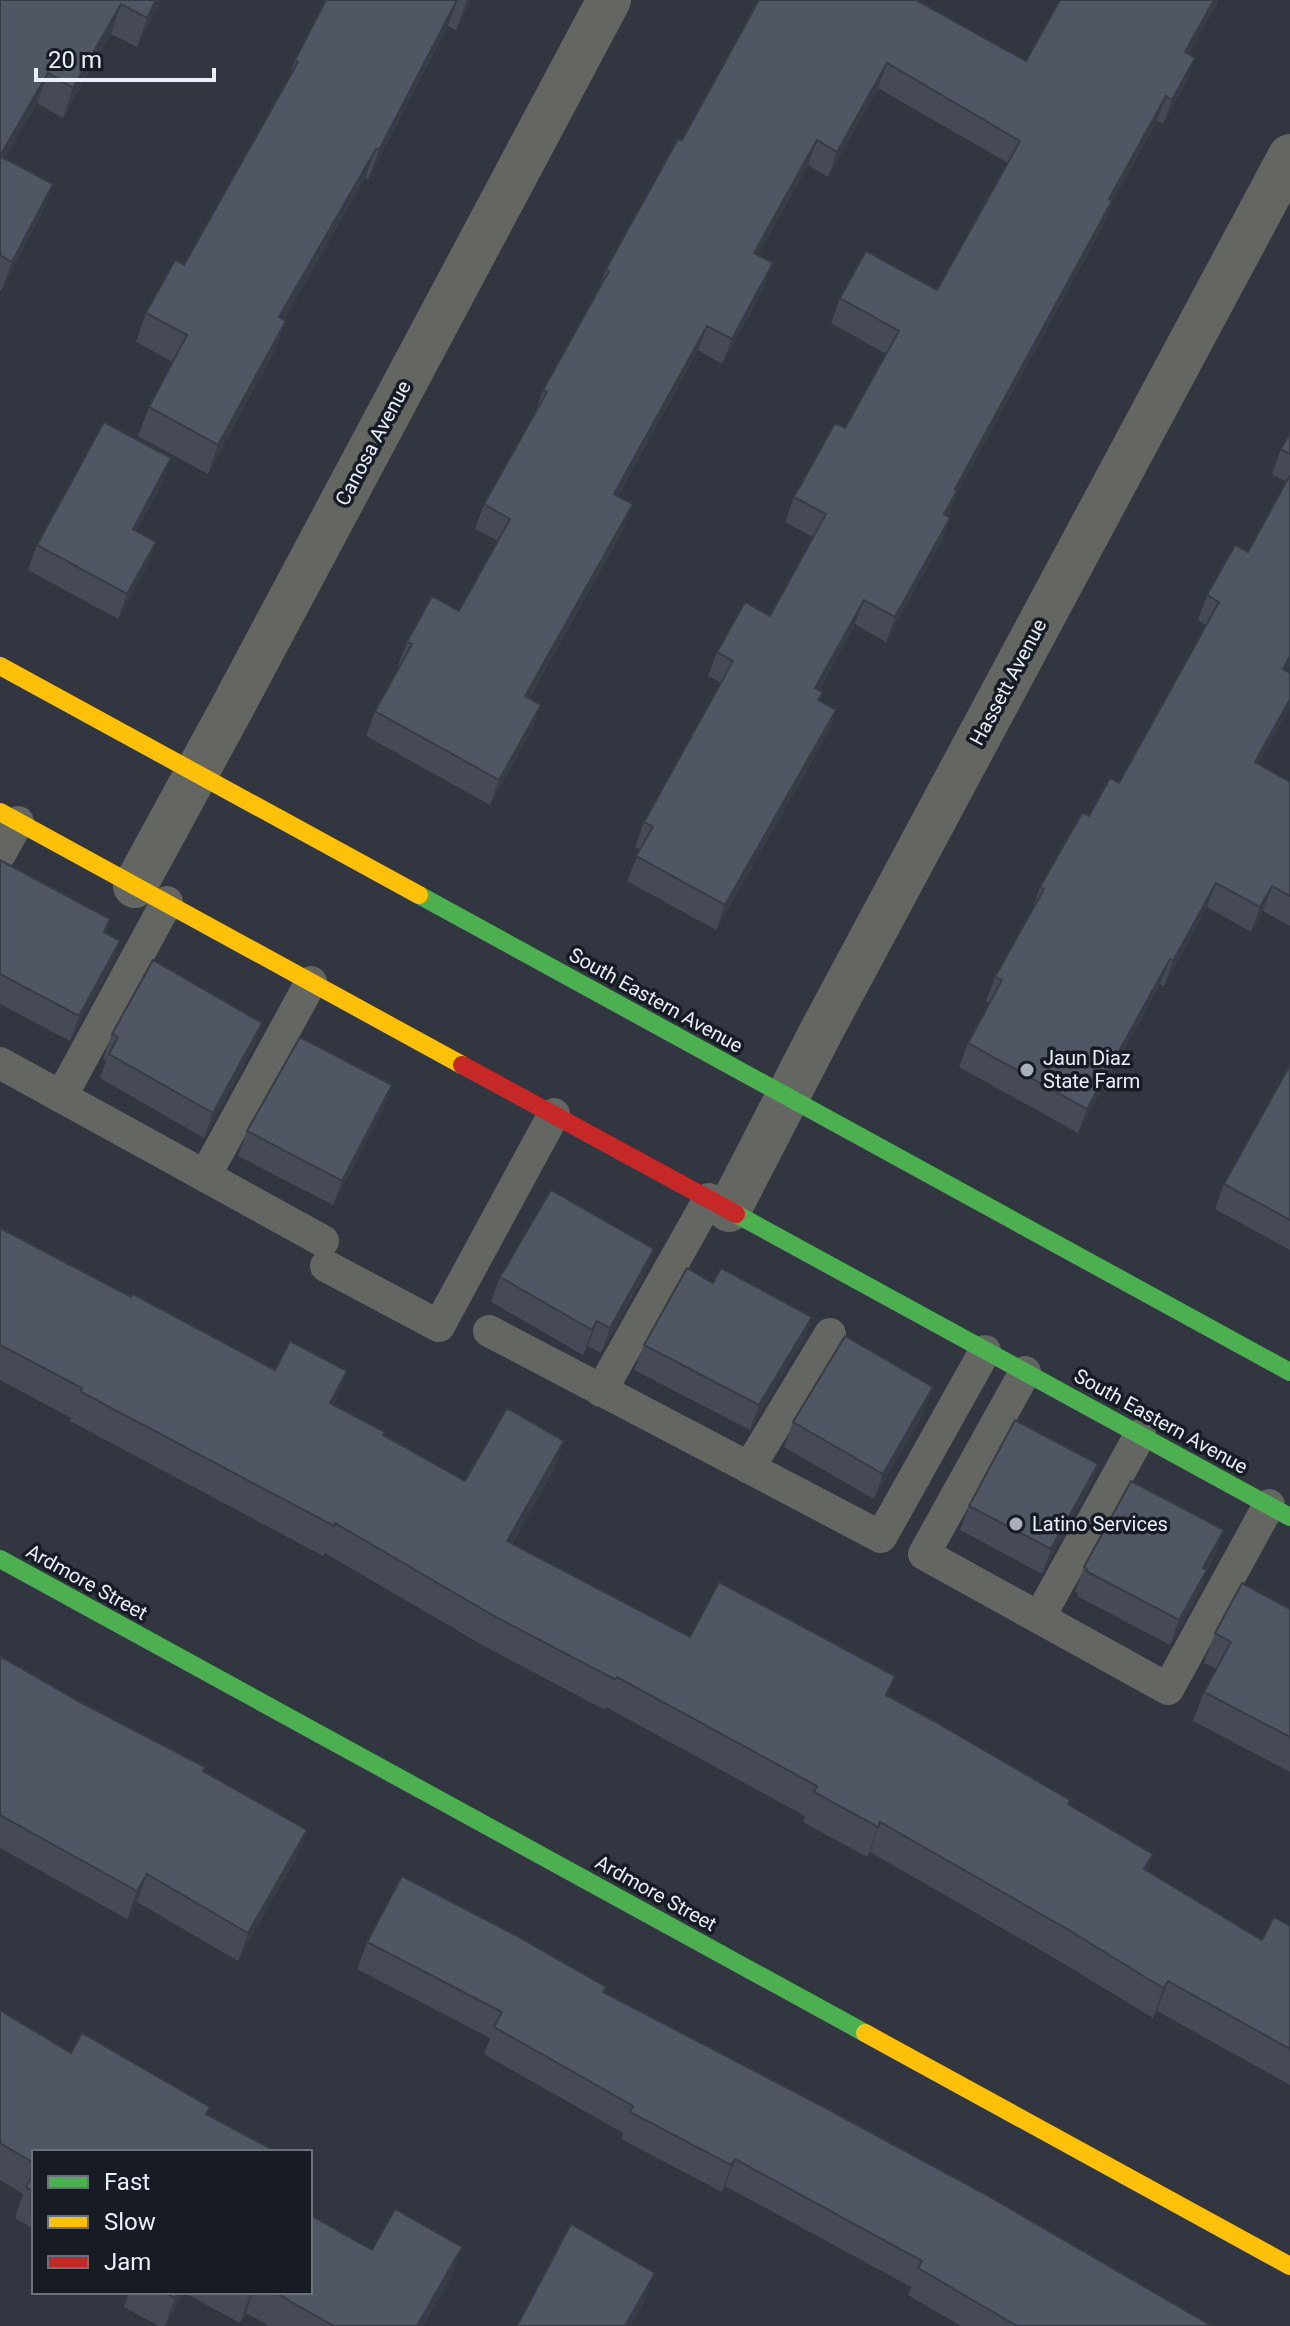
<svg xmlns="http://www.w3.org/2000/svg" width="1290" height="2326" font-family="Roboto,sans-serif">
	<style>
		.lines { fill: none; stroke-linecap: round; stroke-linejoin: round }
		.lane { stroke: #636661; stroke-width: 32 }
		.street { stroke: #636661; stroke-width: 44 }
		.fast { stroke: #4caf50; stroke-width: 18 }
		.slow { stroke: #ffc107; stroke-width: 18 }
		.jam { stroke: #c62828; stroke-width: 18 }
		.wall { fill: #454a56 }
		.shaded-wall { fill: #383c46 }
		.building { fill: #505664; stroke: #383c46; stroke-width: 2 }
		.poi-dot { fill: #a9aeba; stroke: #171c24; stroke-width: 3 }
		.labels { text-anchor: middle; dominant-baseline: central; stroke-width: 7; stroke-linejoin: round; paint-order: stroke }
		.street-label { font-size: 20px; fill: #e9effb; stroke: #171c24 }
		.poi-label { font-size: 20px; fill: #e9effb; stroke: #171c24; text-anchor: start }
	</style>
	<rect width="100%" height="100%" fill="#313640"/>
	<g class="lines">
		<path class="lane" d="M0 854 18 822
			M0 1063 323 1241
			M61 1097 167 902
			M205 1176 311 982
			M326 1266 439 1326 554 1114
			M489 1331 881 1537 985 1351
			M1025 1372 924 1554 1168 1689 1269 1505
			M601 1391 709 1199
			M749 1468 830 1334
			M1039 1618 1140 1435"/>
		<path class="street" d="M135 886 233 706 609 0
			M729 1210 823 1028 1290 156"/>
		<path class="fast" d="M419 895 1290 1372
			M736 1214 1290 1517
			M0 1559 865 2033"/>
		<path class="slow" d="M0 666 419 895
			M0 812 462 1065
			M865 2033 1290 2266"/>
		<path class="jam" d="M462 1065 736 1214"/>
	</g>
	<path class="wall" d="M0 0H161L137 47 111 34 63 118 37 103 5 158 53 184 42 213 1 291 0 290Z
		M326 0H471L456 30 448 26 368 179 365 178 284 320 275 350 208 474 138 436 149 407 173 362 136 342 146 313 184 265 288 79 295 60Z
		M758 0H916L1026 61 1060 0H1218L1189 54 1195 58 1186 82 1163 124 1157 121 1112 202 1103 226 955 497 948 516 950 518 941 542 886 642 855 624 819 690 820 701 836 710 827 735 716 930 627 881 640 850 635 847 644 822 721 683 708 676 717 652 770 616 813 537 785 522 794 497 845 428 886 354 831 323 840 298 937 290 1008 163 878 88 828 177 808 165 758 255 764 288 722 364 698 350 618 496 624 529 529 698 532 730 490 805 366 736 375 711 400 667 398 666 407 642 459 611 498 541 475 529 484 504 535 414 543 390 597 293 606 269 682 140Z
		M1290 433V665L1286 671 1258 764 1290 782V926L1263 911 1251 932 1207 907 1164 986 1160 984 1078 1133 959 1067 968 1043 990 1003 986 1001 995 977 1032 911 1040 887 1089 816 1119 783 1206 625 1198 620 1207 595 1248 552 1286 482 1272 474 1281 449Z
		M162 483 136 531 156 542 147 566 118 619 28 570 37 545Z
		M0 860 110 919 105 933 111 966 70 1041 0 1004Z
		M262 1023 253 1048 204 1138 100 1078 106 1061 103 1059 112 1034Z
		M1290 1065V1250L1215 1209 1224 1184Z
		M392 1085 383 1110 333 1205 238 1156 247 1131Z
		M0 1228 131 1297 275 1370 347 1371 334 1405 465 1481 564 1441 553 1471 512 1544 690 1637 888 1696 1070 1800 1069 1804 1153 1854 1147 1871 1262 1940 1290 1926V2085L1157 2011 1153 2018 1056 1959 870 1852 867 1857 803 1822 805 1816 606 1707 605 1710 484 1646 325 1553 323 1556 70 1421 71 1418 0 1380Z
		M645 1274 601 1353 588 1346 583 1355 491 1302 500 1277Z
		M713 1283 812 1317 803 1341 750 1430 634 1370 644 1345Z
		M924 1412 874 1499 784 1447 793 1422Z
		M1098 1464 1089 1488 1042 1574 960 1530 969 1506Z
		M1224 1530 1215 1555 1207 1570 1198 1595 1170 1645 1077 1596 1078 1593 1075 1592 1084 1567Z
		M1290 1609V1772L1193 1721 1204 1692 1216 1669 1204 1663 1215 1633Z
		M0 1656 204 1771 296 1858 238 1961 137 1902 127 1919 0 1848Z
		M367 1942 604 1992 1212 2326H961L908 2295 911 2287 725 2186 722 2192 621 2139 623 2133 484 2054 490 2038 357 1969Z
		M0 2010 34 2152V2229L15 2218 23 2194 0 2180Z
		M462 2247 451 2278 423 2326H269L246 2313 240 2323 183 2292H310L372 2250Z
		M129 2292H183L165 2326H159L124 2307Z"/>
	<path class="shaded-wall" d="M156 0H161L137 47 147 18Z
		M457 0 448 26 368 179 379 150Z
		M467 0H471L456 30Z
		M1214 0H1218L1217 5 1176 77 1185 52Z
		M121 4 111 34 63 118 73 88Z
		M1195 58 1186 82 1163 124 1172 100Z
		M887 63 878 88 828 177 837 152Z
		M48 73 37 103 0 167V156Z
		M1166 96 1157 121 1112 202 1103 226 955 497 948 515 935 539 955 489 1109 199Z
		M817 140 808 165 745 278 754 253Z
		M376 149 365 178 269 346 279 317Z
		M53 184 42 213 1 291 12 262Z
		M773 263 764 288 722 364 732 339Z
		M286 321 275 350 208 474 218 445Z
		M707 326 698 350 605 519 614 494Z
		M171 458 162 483 124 554 133 529Z
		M633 504 624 529 516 720 525 696Z
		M950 518 941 542 886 642 895 617Z
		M156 542 147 566 118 619 127 594Z
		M864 600 855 624 806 712 815 688Z
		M1290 656V665L1274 694 1283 669Z
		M1290 699V707L1246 787 1255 762Z
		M541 705 532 730 490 805 499 780Z
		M836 710 827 735 716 930 725 905Z
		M1216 883 1207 907 1164 986 1173 961Z
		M1272 886 1263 911 1251 932 1260 907Z
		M120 941 111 966 70 1041 79 1016Z
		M1170 959 1160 984 1078 1133 1087 1109Z
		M262 1023 253 1048 204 1138 213 1113Z
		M392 1085 383 1110 333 1205 342 1181Z
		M654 1249 645 1274 601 1353 610 1328Z
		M812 1317 803 1341 750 1430 759 1405Z
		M597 1321 588 1346 583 1355 592 1330Z
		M347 1371 336 1401 319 1433 330 1403Z
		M933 1387 924 1412 874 1499 883 1474Z
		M564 1441 553 1471 496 1571 507 1541Z
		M1098 1464 1089 1488 1042 1574 1051 1549Z
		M1224 1530 1215 1555 1194 1593 1203 1568Z
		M1207 1570 1198 1595 1170 1645 1179 1620Z
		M880 1822 870 1852 867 1857 878 1827Z
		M307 1830 296 1858 238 1961 248 1933Z
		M1153 1854 1143 1884 1144 1869Z
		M147 1874 137 1902 127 1919 137 1891Z
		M1168 1981 1157 2011 1153 2018 1163 1988Z
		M735 2159 725 2186 722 2192 731 2165Z
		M462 2247 451 2278 423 2326H417Z
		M655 2273 644 2303 631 2326H625Z
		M178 2292H183L165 2326 175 2298Z
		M251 2292H253L246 2313 240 2323Z"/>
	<path class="building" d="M0 0H156L147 18 121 4 73 88 48 73 0 156 53 184 12 262 0 255Z
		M326 0H457L379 150 376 149 279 317 286 321 218 445 149 407 187 335 146 313 175 260 184 265 298 62 295 60Z
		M759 0H916L1026 61 1060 0H1214L1185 52 1195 58 1172 100 1166 96 1109 199 1112 201 955 489 957 491 944 514 950 518 895 617 864 600 815 688 823 692 818 700 836 710 725 905 636 856 653 827 644 822 733 661 717 652 745 602 770 616 826 514 794 497 835 423 845 428 899 331 840 298 866 251 937 290 1020 141 887 63 837 152 817 140 754 253 773 263 732 339 707 326 614 494 633 504 525 696 541 705 499 780 375 711 412 644 407 642 432 596 459 611 510 519 484 504 547 392 543 390 609 271 606 269 678 139 682 140Z
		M104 422 171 458 133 529 156 542 127 594 37 545Z
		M1290 433V454L1281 449Z
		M1290 475V656L1283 669 1290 673V699L1255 762 1290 782V896L1272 886 1260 907 1216 883 1173 961 1170 959 1087 1109 968 1043 1002 980 995 977 1044 889 1040 887 1082 813 1089 816 1110 778 1119 783 1219 602 1207 595 1235 545 1248 552Z
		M0 860 110 919 104 932 120 941 79 1016 0 974Z
		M153 960 262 1023 213 1113 109 1054 118 1037 112 1034Z
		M300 1037 392 1085 342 1181 247 1131Z
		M1290 1065V1220L1224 1184Z
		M551 1190 654 1249 610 1328 597 1321 592 1330 500 1277Z
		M0 1228 131 1297 133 1294 275 1370 290 1341 347 1371 330 1403 385 1432 383 1435 465 1481 507 1408 564 1441 507 1541 690 1637 719 1582 895 1676 886 1695 934 1721 1070 1800 1068 1804 1153 1854 1144 1869 1262 1940 1274 1917 1290 1926V2049L1168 1981 1163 1988 1067 1929 880 1822 878 1827 814 1792 817 1786 617 1677 616 1680 494 1616 335 1523 334 1526 81 1392 82 1388 0 1345Z
		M687 1268 713 1283 721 1268 812 1317 759 1405 644 1345Z
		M845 1336 933 1387 883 1474 793 1422Z
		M1015 1420 1098 1464 1051 1549 969 1506Z
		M1131 1481 1224 1530 1203 1568 1207 1570 1179 1620 1086 1571 1087 1569 1084 1567Z
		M1242 1583 1290 1609V1737L1204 1692 1231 1642 1215 1633Z
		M0 1656 80 1702 205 1767 203 1771 307 1830 248 1933 147 1874 137 1891 0 1815Z
		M402 1876 517 1936 606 1987 603 1992 820 2105 985 2194 1212 2326H1017L918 2268 922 2261 735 2159 731 2165 630 2112 633 2106 494 2027 502 2012 367 1942Z
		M0 2010 71 2053 82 2033 210 2107 206 2114 277 2152H34V2163L0 2143Z
		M34 2173V2192L26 2187Z
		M395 2209 462 2247 417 2326H334L274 2292H310V2215L372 2250Z
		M571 2224 655 2273 625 2326H517Z
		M163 2292H178L175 2298Z"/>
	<g class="poi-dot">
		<circle cx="1027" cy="1070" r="8"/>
		<circle cx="1016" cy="1524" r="8"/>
	</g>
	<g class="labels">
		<g class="street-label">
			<text transform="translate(373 443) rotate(-62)">Canosa Avenue</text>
			<text transform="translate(1008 682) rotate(-62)">Hassett Avenue</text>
			<text transform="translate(656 1000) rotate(29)">South Eastern Avenue</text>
			<text transform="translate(1161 1421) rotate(29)">South Eastern Avenue</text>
			<text transform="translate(87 1582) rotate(29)">Ardmore Street</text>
			<text transform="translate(656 1893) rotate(29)">Ardmore Street</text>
		</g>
		<g class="poi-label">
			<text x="1043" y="1058">Jaun Diaz<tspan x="1043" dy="23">State Farm</tspan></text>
			<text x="1032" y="1524">Latino Services</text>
		</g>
	</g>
	<rect x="32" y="2150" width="280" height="144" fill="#171c24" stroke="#6b707a" stroke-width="2"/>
	<rect x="48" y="2176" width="40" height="12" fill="#4caf50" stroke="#6b707a" stroke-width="2"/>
	<text x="104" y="2190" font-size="24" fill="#e9effb">Fast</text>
	<rect x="48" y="2216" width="40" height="12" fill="#ffc107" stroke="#6b707a" stroke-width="2"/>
	<text x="104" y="2230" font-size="24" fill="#e9effb">Slow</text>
	<rect x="48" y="2256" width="40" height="12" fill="#c62828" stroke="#6b707a" stroke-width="2"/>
	<text x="104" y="2270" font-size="24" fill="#e9effb">Jam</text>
	<path d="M36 68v12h178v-12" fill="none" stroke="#e9effb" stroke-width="4"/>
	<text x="48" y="68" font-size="24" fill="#e9effb" stroke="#171c24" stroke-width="6" paint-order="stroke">20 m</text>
</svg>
